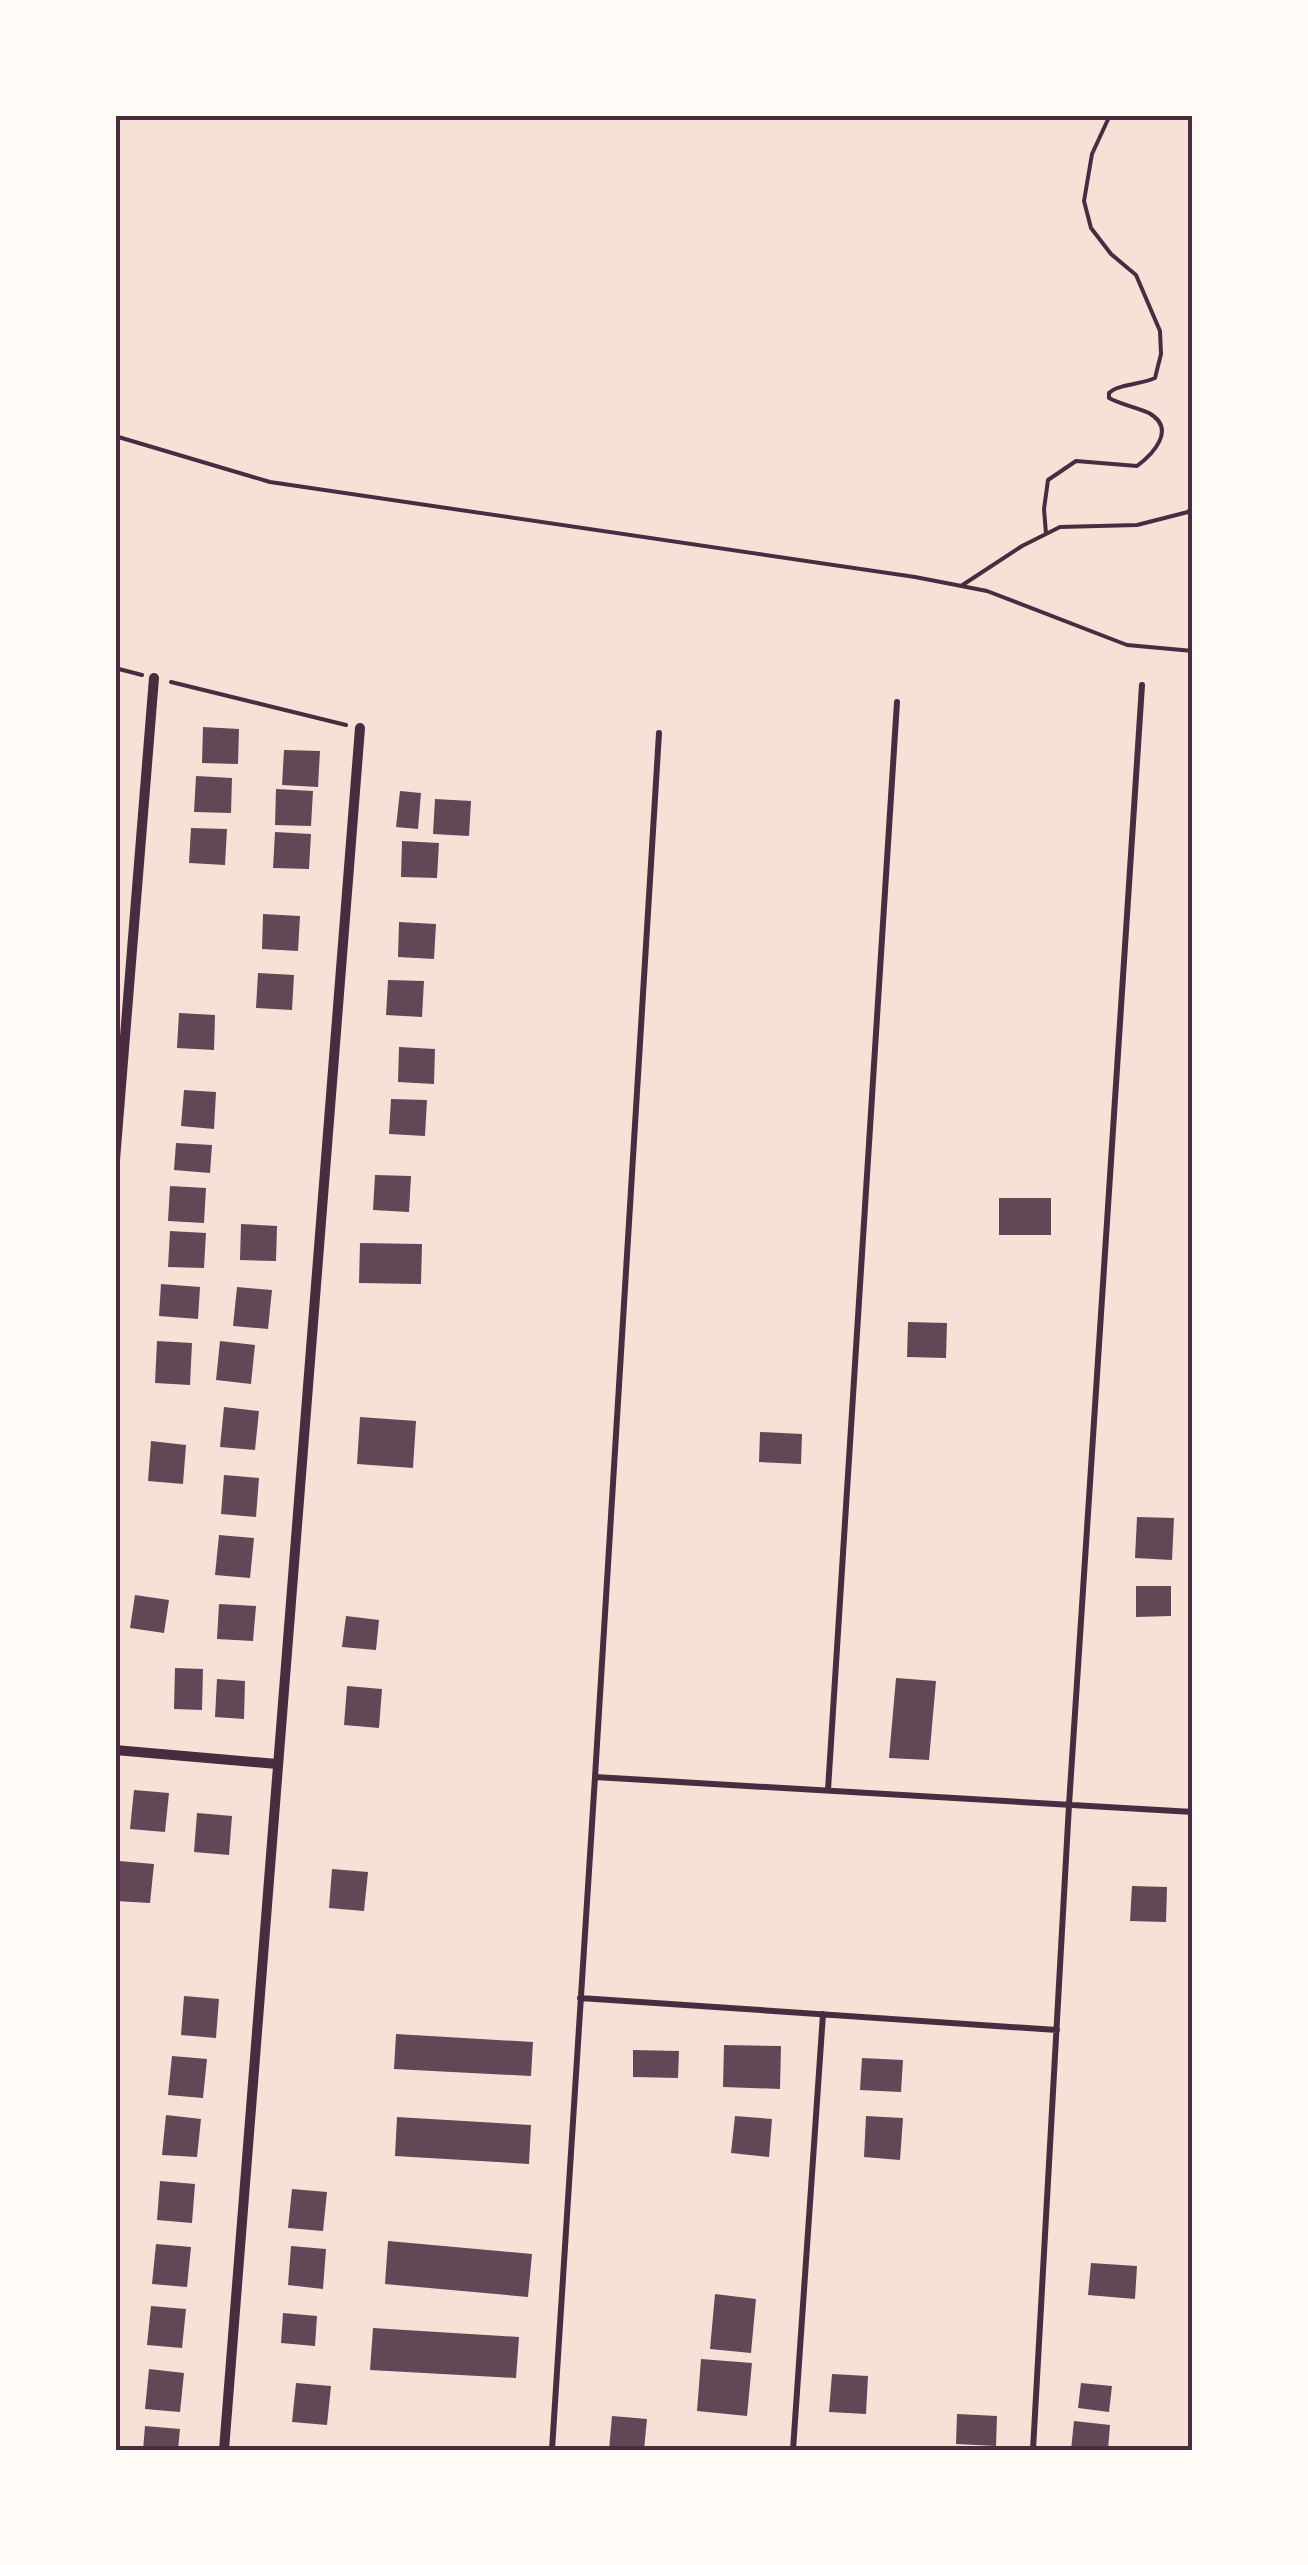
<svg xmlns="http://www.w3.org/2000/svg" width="1308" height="2565" font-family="Lato,sans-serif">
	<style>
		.building { fill: #644757 }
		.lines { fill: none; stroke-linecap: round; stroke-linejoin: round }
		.path { stroke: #4a2c40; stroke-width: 4 }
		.service { stroke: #4a2c40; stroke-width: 6 }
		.minor { stroke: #4a2c40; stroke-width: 10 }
		.neatline { fill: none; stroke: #4a2c40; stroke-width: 4 }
	</style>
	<rect width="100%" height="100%" fill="#f7e1d7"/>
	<path class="building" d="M203 727 239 729 238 764 202 763Z
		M284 750 320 751 318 787 282 785Z
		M196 776 232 778 231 813 194 812Z
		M276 789 313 791 311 826 275 825Z
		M400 791 421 793 418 829 396 827Z
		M435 799 471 801 469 836 433 834Z
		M191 828 227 829 225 865 189 863Z
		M275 832 311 834 309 869 273 868Z
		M402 841 439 843 437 878 401 877Z
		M263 914 300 916 298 951 262 949Z
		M399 922 436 924 434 959 398 957Z
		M258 973 294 975 292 1010 256 1008Z
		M388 980 424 981 422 1017 386 1015Z
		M179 1013 215 1015 214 1050 177 1048Z
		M399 1047 435 1049 434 1084 398 1082Z
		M184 1090 216 1092 214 1129 181 1126Z
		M391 1099 427 1100 425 1136 389 1134Z
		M176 1143 212 1145 210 1173 174 1170Z
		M375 1175 411 1176 409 1212 373 1210Z
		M170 1186 206 1188 204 1223 168 1221Z
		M999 1198H1051V1235H999Z
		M241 1224 277 1226 276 1261 240 1260Z
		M170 1231 206 1233 204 1268 168 1267Z
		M360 1243 422 1244 421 1284 359 1283Z
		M161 1284 200 1287 198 1319 159 1316Z
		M237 1287 272 1290 268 1329 233 1326Z
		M908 1322 947 1323 946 1358 907 1357Z
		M157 1341 192 1343 190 1385 155 1383Z
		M220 1341 255 1345 251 1384 216 1380Z
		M224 1407 259 1411 255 1450 220 1447Z
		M360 1417 416 1421 413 1468 357 1464Z
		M760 1432 802 1434 801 1464 759 1462Z
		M151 1441 186 1445 183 1484 148 1481Z
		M224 1475 259 1478 256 1517 221 1514Z
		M1137 1517 1174 1518 1172 1560 1135 1558Z
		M219 1535 254 1538 250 1578 215 1575Z
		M1136 1586H1171V1616L1136 1617Z
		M135 1595 169 1600 164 1633 130 1628Z
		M219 1604 256 1606 253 1641 217 1639Z
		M346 1616 379 1620 376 1650 342 1647Z
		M175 1668 203 1669 202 1710 174 1709Z
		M896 1678 936 1681 929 1760 889 1758Z
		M217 1679 245 1681 244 1719 215 1717Z
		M347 1686 382 1689 379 1728 344 1725Z
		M134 1790 169 1793 165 1832 130 1829Z
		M197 1813 232 1816 229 1855 194 1852Z
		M119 1861 154 1864 150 1903 115 1901Z
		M332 1869 368 1872 364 1911 329 1908Z
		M1132 1886 1167 1887 1166 1922 1130 1921Z
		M184 1996 219 1999 216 2038 181 2035Z
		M396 2034 533 2042 531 2076 394 2069Z
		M724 2045 781 2046 780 2089 723 2087Z
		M633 2050 679 2051 678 2078 633 2077Z
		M172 2056 207 2059 203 2098 168 2095Z
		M862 2058 903 2060 901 2092 860 2090Z
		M166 2115 201 2119 197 2157 162 2155Z
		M735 2116 772 2119 769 2157 731 2153Z
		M866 2116 903 2118 900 2160 864 2157Z
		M397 2117 531 2125 529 2164 395 2156Z
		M160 2181 195 2184 192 2223 157 2220Z
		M292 2189 327 2192 323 2231 288 2228Z
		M388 2241 532 2254 528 2297 385 2284Z
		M156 2244 191 2247 187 2287 152 2284Z
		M291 2246 326 2249 323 2289 288 2285Z
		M1091 2263 1137 2266 1135 2299 1088 2295Z
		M715 2294 756 2299 751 2353 710 2349Z
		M151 2306 186 2309 182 2348 147 2345Z
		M283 2313 317 2316 315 2346 281 2343Z
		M373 2328 519 2337 516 2378 370 2370Z
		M701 2359 752 2363 747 2416 697 2411Z
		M149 2369 184 2373 180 2412 145 2409Z
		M832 2374 868 2376 866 2414 829 2412Z
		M296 2383 331 2386 327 2425 292 2422Z
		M1081 2383 1112 2386 1109 2412 1078 2408Z
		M957 2414 997 2416 996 2446 956 2444Z
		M612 2416 647 2419 644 2450H609Z
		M1074 2421 1110 2425 1108 2450H1071Z
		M145 2426 180 2429 178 2450H143Z"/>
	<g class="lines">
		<path class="path" d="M115 436 270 482 915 577 987 591 1127 645 1193 651
			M1046 534 1044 509 1048 480 1076 461 1137 466C1153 454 1177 429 1149 413 1136 407 1122 405 1109 398V393C1118 384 1140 385 1155 378L1161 354 1160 331 1136 275 1111 254 1091 228 1084 201 1092 154 1110 115
			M961 586 1022 546 1060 527 1137 525 1188 512 1193 506
			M115 668 142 675
			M171 682 346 725"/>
		<path class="service" d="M595 1777 659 733
			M828 1790 897 702
			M580 1998 1057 2030
			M552 2450 595 1777 1193 1812
			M793 2450 823 2014
			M1033 2450 1069 1805 1142 685"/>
		<path class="minor" d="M115 1160 154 678
			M115 1750 277 1764
			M224 2450 360 728"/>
	</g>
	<rect width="1308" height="2565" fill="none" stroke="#fffaf5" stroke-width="235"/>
	<rect x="118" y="118" width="1072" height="2330" class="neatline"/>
</svg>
